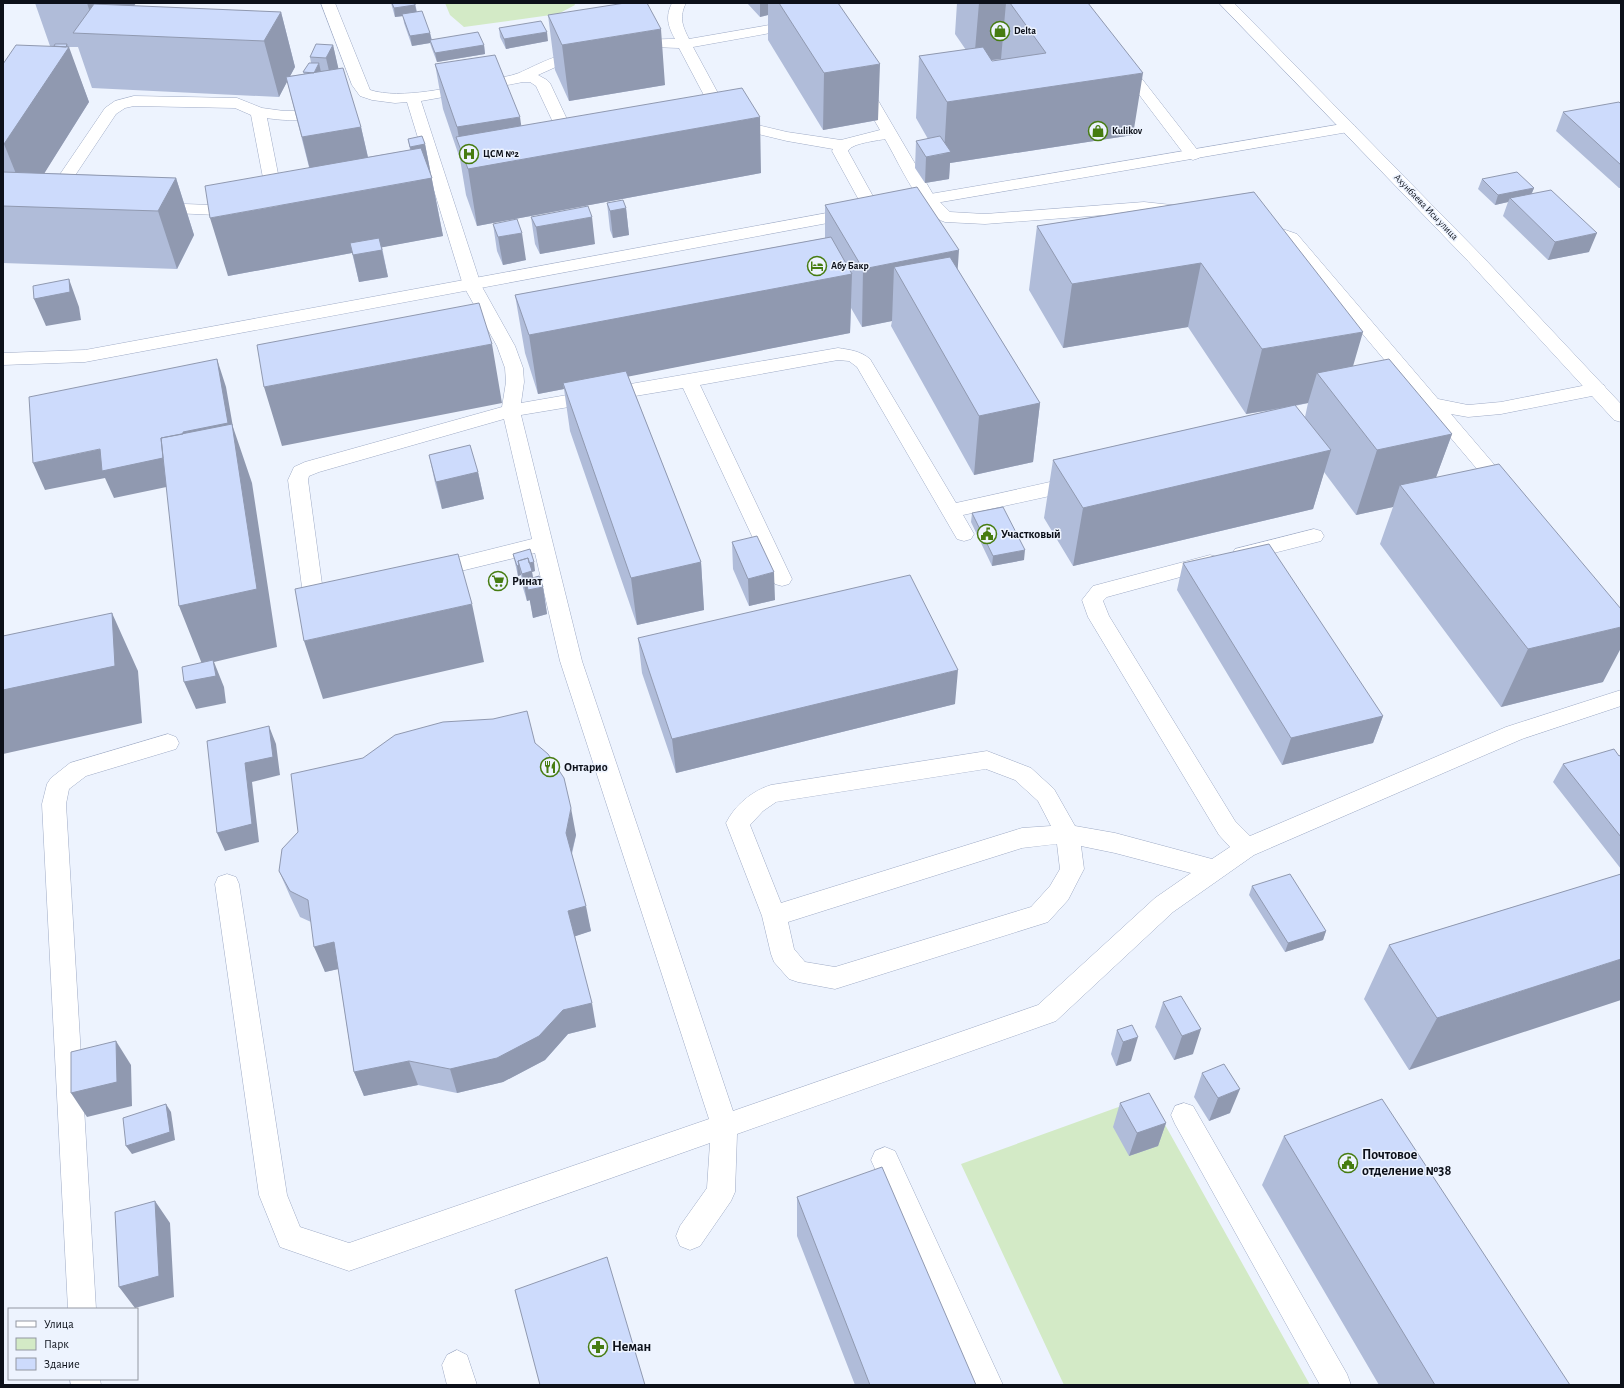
<svg xmlns="http://www.w3.org/2000/svg" width="1624" height="1388" font-family="'Alegreya Sans',sans-serif">
	<style>
		.green { fill: #d3eac6 }
		.lines { fill: none; stroke-linecap: round; stroke-linejoin: round }
		.service-casing { stroke: #9fabc6; stroke-width: 1 }
		.minor-casing { stroke: #9fabc6; stroke-width: 1 }
		.primary-casing { stroke: #9fabc6; stroke-width: 1 }
		.service { fill: #fff; fill-rule: evenodd }
		.minor { fill: #fff; fill-rule: evenodd }
		.primary { fill: #fff; fill-rule: evenodd }
		.wall { fill: #b0bcd9; fill-rule: evenodd }
		.shaded-wall { fill: #9099b0 }
		.building { fill: #cddbfc; stroke: #9099b0 }
		.labels { text-anchor: middle; dominant-baseline: central; stroke-width: 3; stroke-linejoin: round; paint-order: stroke }
		.far-poi-label { font-size: 10px; font-weight: bold; fill: #0c1019; stroke: #edf3fe; text-anchor: start }
		.far-street-label { font-size: 10px; fill: #0c1019; stroke: #edf3fe }
		.poi-label { font-size: 12px; font-weight: bold; fill: #0c1019; stroke: #edf3fe; text-anchor: start }
		.near-poi-label { font-size: 14px; font-weight: bold; fill: #0c1019; stroke: #edf3fe; text-anchor: start }
	</style>
	<rect width="100%" height="100%" fill="#edf3fe"/>
	<path class="green" d="M445 3H574L575 5 558 14 464 27 450 15Z
		M1149 1096 1310 1385H1064L961 1164Z"/>
	<g class="lines">
		<g class="service-casing">
			<path id="service" d="M321 3H335L368 85 370 90C401 100 454 87 486 80 496 78 509 77 519 73 537 65 567 48 588 53L590 56 588 59 558 66 538 75 547 80 550 83 580 147 578 150 572 152 566 150 536 86 530 82H523L466 93 421 101 481 285 515 346 523 368 524 382 521 403 838 348C851 350 860 351 870 359L956 503 1077 476 1084 478 1087 483 1084 488 1077 490 963 515 974 534 971 539 964 541 957 539 857 367 849 361 838 360 700 385 792 579 789 584 782 586 775 584 772 579 683 388 521 415 582 661 733 1111 1038 1005 1155 898 1191 873 1115 853 1081 846 1084 869 1068 900 1048 922 835 989 798 982 789 979 774 962 771 954 762 916 726 823C735 805 752 791 771 785L987 751 1031 768 1054 789 1075 826 1115 833 1212 859 1230 847 1219 835 1088 617 1082 600 1093 586 1210 555 1217 557 1220 562 1217 567 1107 597 1103 601 1109 616 1235 821 1250 836 1506 727 1621 690V706L1522 739 1254 855 1173 912 1056 1021 737 1134 735 1192 731 1201 700 1246 690 1250 680 1246 676 1236 680 1226 707 1188 710 1143 349 1271 280 1247 259 1195 215 884 218 877 227 874 236 877 239 884 287 1195 300 1227 349 1243 709 1119 560 661 535 553 432 578 425 576 422 571 425 566 432 564 532 539 504 419 319 472 309 476 308 480 322 584 325 586H338L345 588 348 593 345 598C328 603 311 604 302 587L288 480 294 467 305 462 502 407 506 382 505 368 497 346 463 285 407 102 395 103 372 100 360 96 352 85ZM986 769 1015 780 1038 801 1051 826 1022 828 781 903 750 825 763 811 776 802ZM1057 844 1060 869 1050 886 1031 907 835 967 805 962 794 949 788 922 1022 848Z
				M672 3H686C679 17 682 25 689 39L798 20 803 21 805 24 803 27 798 28 693 47 732 119 787 132 841 140 880 130 856 88 859 85 864 83 869 85 934 196 950 212 985 214 1144 202 1181 206 1187 207 1189 211 1187 215 1181 216 1144 212 985 224 945 222C922 216 897 159 885 139 876 141 852 143 848 151L880 209 878 213 872 214 866 213 832 151 833 149 787 141 725 126 719 123 717 120 679 48 651 47 632 51 627 50 625 47 627 44C643 40 658 39 675 39 668 26 665 17 672 3Z
				M1123 60 1128 61 1199 152 1201 155 1199 158 1193 160 1187 158 1116 64 1118 61Z
				M134 96 237 98 262 108 284 111 309 110 326 105 331 107 334 110C324 123 282 121 267 118L284 204 282 208 276 209 270 208 268 204 251 115 235 108 134 106 125 108 116 114 64 192V200L62 203 56 205 50 203 48 200V192L105 108 115 101Z
				M157 203 239 206 245 207 247 211 245 215 239 216 151 212 149 208 151 204Z
				M1262 222 1297 234 1438 399 1468 405 1501 402 1597 383 1604 385 1606 389 1604 393 1597 395 1501 414 1468 417 1451 414 1516 490 1513 495 1506 497 1499 495 1428 411 1420 409 1418 405 1420 402 1285 242 1256 231 1254 227 1256 223Z
				M1314 529 1321 531 1324 536 1321 541 1242 561 1235 559 1232 554 1235 549Z
				M168 734 176 737 179 743 176 749 86 776 69 789 66 804 96 1309H68L42 804 47 784 51 778 70 763Z
				M1184 1103 1193 1106 1347 1374 1351 1385H1320L1175 1124 1171 1115 1175 1106Z
				M885 1147 895 1151 1003 1385H973L871 1160 875 1151Z
				M457 1350 467 1355 477 1385H447L442 1365 447 1355Z
				M70 1379H100L101 1385H71Z"/>
		</g>
		<g class="minor-casing">
			<path id="minor" d="M1348 123 1354 125 1356 128 1354 131 895 210 889 209 887 205 889 201 895 200Z
				M854 208 860 209 862 213 860 217 85 362 3 365V353L85 350Z"/>
		</g>
		<g class="primary-casing">
			<path id="primary" d="M1219 3H1234L1481 255 1621 404V422L1614 420 1469 262Z"/>
		</g>
		<use href="#service" class="service"/>
		<use href="#minor" class="minor"/>
		<use href="#primary" class="primary"/>
	</g>
	<path class="wall" d="M35 3H136L134 6 281 12 295 67 290 76 304 74 303 72 311 63 310 57 333 45 338 68 361 127 368 157 410 150 408 139 425 144 443 236 382 247 388 277 359 282 352 253 228 276 309 167 287 81 279 97 92 88 78 47H68L89 102 44 173 176 178 194 235 177 269 3 263V64L54 46H50Z
		M391 3H415L417 12 430 33 432 40 484 45 485 54 437 62 432 49 430 43 412 46 404 23 403 16 395 17Z
		M747 3H838L878 120 823 130 768 40V15L760 17Z
		M957 3H1088L1133 135 950 163 949 179 925 183 915 168 916 141 928 139 916 118 919 56 966 50 955 34ZM1001 59 992 61V60Z
		M548 15 665 85 569 101 555 70Z
		M499 28 548 41 506 49 500 37Z
		M435 64 521 126 761 173 477 226 466 195 460 159 443 109Z
		M1621 104V188H1619L1556 131 1563 112Z
		M1482 179 1534 188 1532 193 1589 252 1548 260 1503 216 1508 202 1495 205 1478 189Z
		M1254 192 1353 366 1452 434 1436 477 1603 682 1501 707 1380 544 1393 507 1356 515 1324 472 1313 509 1073 566 1044 518 1053 460 1278 409 1246 414 1188 327 1063 348 1029 290 1037 226ZM1308 403 1305 417 1295 406Z
		M607 203 626 208 629 235 613 238 610 230Z
		M825 205 958 270 1040 403 1033 462 974 475 891 326 892 321 862 327 851 308 850 333 628 376 701 562 704 610 637 625 570 431 564 389 538 394 525 353 515 295 825 238Z
		M531 217 595 244 540 254 535 244Z
		M493 224 526 260 503 265 497 251Z
		M429 455 478 472 484 499 442 509 435 483Z
		M972 513 1024 560 992 566 971 522Z
		M732 542 775 600 749 606 733 569Z
		M513 554 535 571 532 572 533 578 543 587 547 614 533 618 530 600 527 601 523 588 521 575 518 576 515 563Z
		M1183 563 1383 716 1373 743 1282 765 1177 590Z
		M638 638 955 704 676 773 642 673Z
		M535 743 576 835 572 854 591 931 575 936 596 1027 568 1034 545 1060 503 1082 457 1093 418 1085 364 1096 354 1072 338 969 325 972 311 922 300 917 290 896 279 871Z
		M1621 755V869L1553 782 1563 764Z
		M1621 874 1409 1070 1364 999 1389 945Z
		M1252 886 1326 931 1323 940 1285 952 1249 895Z
		M1163 1002 1193 1054 1174 1060 1155 1027Z
		M1132 1025 1131 1061 1116 1066 1111 1054 1117 1030Z
		M1202 1073 1230 1113 1209 1121 1194 1097Z
		M1120 1103 1166 1123 1158 1146 1129 1156 1113 1127Z
		M1284 1136 1570 1385H1379L1262 1185Z
		M797 1197 976 1385H855L797 1236Z"/>
	<path class="shaded-wall" d="M87 3H136L113 34H97Z
		M760 3H768V15L760 17Z
		M979 3H1006L1001 59 974 62Z
		M415 5 417 14H402L403 16 395 17 394 8Z
		M281 12 295 67 279 97 264 41Z
		M661 29 665 85 569 101 562 45Z
		M547 32 548 41 506 49 504 39Z
		M430 33 432 42 430 40V43L412 46 410 36Z
		M67 44 68 48 69 47 89 102 27 201 4 144Z
		M333 45 339 71 332 84 326 58Z
		M484 45 485 54 437 62 435 53Z
		M319 63 325 90 314 73Z
		M880 64 878 120 823 130 824 73Z
		M1143 73 1133 135 950 163 949 179 925 183 926 157 944 154 947 102Z
		M520 117 526 158 760 117 761 173 477 226 468 169 461 150 457 127Z
		M361 127 374 184 316 194 302 137Z
		M425 144 443 236 228 276 210 218 417 181 410 147Z
		M176 178 194 235 177 269 158 211Z
		M1534 188 1530 197 1510 198 1508 202 1495 205 1498 195Z
		M626 208 629 235 613 238 610 211Z
		M592 217 595 244 540 254 536 227Z
		M522 233 526 260 503 265 498 237Z
		M1597 233 1589 252 1548 260 1555 242Z
		M382 250 388 277 359 282 353 255Z
		M959 250 955 308 894 267 892 321 862 327 863 269Z
		M1201 263 1188 327 1063 348 1072 284Z
		M852 274 850 333 565 389 563 383 564 389 538 394 529 335Z
		M69 279 79 307 81 320 46 326 34 299Z
		M1363 332 1344 397 1317 373 1308 403 1246 414 1262 349Z
		M492 344 502 403 282 446 264 387Z
		M217 359 226 387 233 427 252 483 277 647 214 662 224 687 226 703 196 709 184 682 202 664 179 606 195 481 114 498 105 478 45 490 33 463 183 432Z
		M1040 403 1033 462 974 475 979 416Z
		M1452 434 1428 499 1400 485 1393 507 1356 515 1377 450Z
		M1331 450 1313 509 1073 566 1083 508Z
		M478 472 484 499 442 509 436 482Z
		M1025 550 1024 560 992 566 993 556Z
		M534 562 535 571 532 572 535 589 543 587 547 614 533 618 526 580 530 600 527 601 522 574 519 565Z
		M701 562 704 610 637 625 631 578Z
		M519 565 521 575 518 576 517 566Z
		M774 572 775 600 749 606 748 579Z
		M472 604 484 662 323 699 304 641Z
		M112 613 138 671 142 723 3 754V690Z
		M1621 627V648L1603 682 1501 707 1528 649Z
		M958 670 955 704 676 773 672 739Z
		M1383 716 1373 743 1282 765 1291 738Z
		M269 726 276 744 280 775 252 782 259 842 225 851 217 833 245 763Z
		M571 808 576 835 570 859 566 833Z
		M586 906 591 931 573 937 568 911Z
		M1326 931 1323 940 1285 952 1288 943Z
		M334 942 343 968 325 972 314 947Z
		M1621 959V1000L1409 1070 1437 1018Z
		M592 1003 596 1027 568 1034 545 1060 503 1082 457 1093 450 1069 563 1010Z
		M1201 1029 1193 1054 1174 1060 1182 1036Z
		M1138 1037 1131 1061 1116 1066 1123 1042Z
		M116 1041 131 1065 132 1106 87 1117 71 1093Z
		M409 1061 418 1085 364 1096 354 1072Z
		M1240 1089 1230 1113 1209 1121 1218 1098Z
		M166 1104 171 1112 175 1140 132 1154 126 1146Z
		M1166 1123 1158 1146 1129 1156 1137 1133Z
		M155 1201 170 1223 174 1297 135 1308 119 1287Z"/>
	<path class="building" d="M392 3H415V5L394 8Z
		M625 3H647L661 29 562 45 548 15Z
		M779 3H838L880 64 824 73Z
		M1010 3H1088L1143 73 947 102 919 56 983 47 992 61 1046 53Z
		M94 4 281 12 264 41 73 33Z
		M422 11 430 33 410 36 402 14Z
		M541 21 547 32 504 39 499 28Z
		M478 32 484 45 435 53 430 40Z
		M55 44H67L66 47 54 46Z
		M316 44 333 45 326 58 310 57Z
		M16 45 69 47 4 144H3V64Z
		M495 55 520 117 457 127 435 64Z
		M309 63H319L314 73 303 72Z
		M343 68 361 127 302 137 286 77Z
		M742 88 760 117 468 169 456 137Z
		M1619 102 1621 104V165L1563 112Z
		M422 136 425 144 410 147 408 139Z
		M940 136 951 152 926 157 916 141Z
		M421 148 432 178 210 218 205 186Z
		M3 172 176 178 158 211 3 206Z
		M1517 172 1534 188 1498 195 1482 179Z
		M917 187 959 250 863 269 825 205Z
		M1551 190 1597 233 1555 242 1510 198Z
		M1254 192 1363 332 1262 349 1201 263 1072 284 1037 226Z
		M623 200 626 208 610 211 607 203Z
		M588 206 592 217 536 227 531 217Z
		M517 219 522 233 498 237 493 224Z
		M831 237 852 274 529 335 515 295Z
		M379 238 382 250 353 255 350 243Z
		M950 257 1040 403 979 416 894 267Z
		M69 279 70 292 34 299 33 286Z
		M479 303 492 344 264 387 257 345Z
		M217 359 228 423 183 432V434L161 438 163 458 102 471 100 449 33 463 29 397Z
		M1389 359 1452 434 1377 450 1317 373Z
		M626 371 701 562 631 578 563 383Z
		M1295 405 1331 450 1083 508 1053 460Z
		M232 424 257 589 179 606 161 438Z
		M470 445 478 472 436 482 429 455Z
		M1499 464 1621 609V627L1528 649 1400 485Z
		M1003 507 1025 550 993 556 972 513Z
		M757 536 774 572 748 579 732 542Z
		M1269 544 1383 716 1291 738 1183 563Z
		M530 549 534 562 529 563 528 558 518 561 519 565 517 566 513 554Z
		M458 554 472 604 304 641 295 589Z
		M528 558 532 571 522 574 518 561Z
		M910 575 958 670 672 739 638 638Z
		M539 576 543 587 528 590 526 580Z
		M112 613 115 666 3 690V636Z
		M213 660 216 676 184 682 182 667Z
		M527 711 535 743 548 754 564 778 571 808 566 833 586 906 568 911 592 1003 563 1010 539 1036 497 1058 450 1069 409 1061 354 1072 334 942 314 947 308 900 290 891 279 871 282 849 298 832 291 774 363 758 395 735 443 722 493 719Z
		M269 726 273 757 245 763 252 824 217 833 207 741Z
		M1614 749 1619 756 1621 755V837L1563 764Z
		M1290 874 1326 931 1288 943 1252 886Z
		M1621 874V959L1437 1018 1389 945Z
		M1181 996 1201 1029 1182 1036 1163 1002Z
		M1132 1025 1138 1037 1123 1042 1117 1030Z
		M116 1041 117 1082 71 1093V1052Z
		M1224 1064 1240 1089 1218 1098 1202 1073Z
		M1149 1093 1166 1123 1137 1133 1120 1103Z
		M1382 1099 1570 1385H1435L1284 1136Z
		M166 1104 170 1132 126 1146 123 1118Z
		M882 1167 976 1385H870L797 1197Z
		M155 1201 159 1276 119 1287 115 1212Z
		M607 1257 645 1385H540L515 1290Z"/>
	<defs>
		<g id="shop-ring" transform="scale(1)"><circle r="9.5" fill="#edf3fe" stroke="#467c11" stroke-width="1.5"/><path d="M-5-2.5h2.3a2.7 3.5 0 0 1 5.4 0H5L5.5 6h-11ZM-1.5-2.5h3a1.5 2.3 0 0 0-3 0Z" fill="#467c11"/></g>
		<g id="hospital-ring" transform="scale(1)"><circle r="9.5" fill="#edf3fe" stroke="#467c11" stroke-width="1.5"/><path d="M-5-5h3v3.5h4V-5h3V5h-3V1.5h-4V5h-3Z" fill="#467c11"/></g>
		<g id="hotel-ring" transform="scale(1)"><circle r="9.5" fill="#edf3fe" stroke="#467c11" stroke-width="1.5"/><path d="M-6-4.5h1.5V1H6V5H4.5V3h-9V5H-6ZM-4 0a1.8 1.8 0 1 1 3.6 0ZM.5 0V-2.5h3Q6-2.5 6 0Z" fill="#467c11"/></g>
		<g id="civic-ring" transform="scale(1)"><circle r="9.5" fill="#edf3fe" stroke="#467c11" stroke-width="1.5"/><path d="M-.6-6.5H3V-4.5H.6V-3L4-1V1h2V6H-6V1h2V-1L-.6-3ZM-1.2 2.5V6h2.4V2.5Z" fill="#467c11"/></g>
		<g id="supermarket-ring" transform="scale(1)"><circle r="9.5" fill="#edf3fe" stroke="#467c11" stroke-width="1.5"/><path d="M-6-5.5h2.5l.6 2H6L4.5 2H-2.5L-4.4-4H-6ZM-1.5 3.2a1.3 1.3 0 1 0 .1 0ZM3 3.2a1.3 1.3 0 1 0 .1 0Z" fill="#467c11"/></g>
		<g id="restaurant-ring" transform="scale(1)"><circle r="9.5" fill="#edf3fe" stroke="#467c11" stroke-width="1.5"/><path d="M-5-6h1v4h1v-4h1v4h1v-4h1v5L-1.5 .5V6h-2V.5L-5-1ZM5-6V6H3V1.5H1.5Q1.5-4 5-6Z" fill="#467c11"/></g>
		<g id="pharmacy-ring" transform="scale(1)"><circle r="9.5" fill="#edf3fe" stroke="#467c11" stroke-width="1.5"/><path d="M-2-6h4v4h4v4h-4v4h-4v-4h-4v-4h4Z" fill="#467c11"/></g>
	</defs>
	<g fill-rule="evenodd">
		<use href="#shop-ring" x="1000" y="31"/>
		<use href="#shop-ring" x="1098" y="131"/>
		<use href="#hospital-ring" x="469" y="154"/>
		<use href="#hotel-ring" x="817" y="266"/>
		<use href="#civic-ring" x="987" y="534"/>
		<use href="#supermarket-ring" x="498" y="581"/>
		<use href="#restaurant-ring" x="550" y="767"/>
		<use href="#civic-ring" x="1348" y="1163"/>
		<use href="#pharmacy-ring" x="598" y="1347"/>
	</g>
	<g class="labels">
		<g class="far-poi-label">
			<text x="1014" y="31">Delta</text>
			<text x="1112" y="131">Kulikov</text>
			<text x="483" y="154">ЦСМ №2</text>
			<text x="831" y="266">Абу Бакр</text>
		</g>
		<g class="far-street-label">
			<text transform="translate(1426 207) rotate(46)">Ахунбаева Исы улица</text>
		</g>
		<g class="poi-label">
			<text x="1001" y="534">Участковый</text>
			<text x="512" y="581">Ринат</text>
			<text x="564" y="767">Онтарио</text>
		</g>
		<g class="near-poi-label">
			<text x="1362" y="1155">Почтовое<tspan x="1362" dy="16">отделение №38</tspan></text>
			<text x="612" y="1347">Неман</text>
		</g>
	</g>
	<rect width="1624" height="1388" fill="none" stroke="#0c1019" stroke-width="8"/>
	<rect x="8" y="1308" width="130" height="72" fill="#edf3fe" stroke="#9398a2"/>
	<rect x="16" y="1321" width="20" height="6" fill="#ffffff" stroke="#9398a2"/>
	<text x="44" y="1328" font-size="12" fill="#0c1019">Улица</text>
	<rect x="16" y="1338" width="20" height="12" fill="#d3eac6" stroke="#9398a2"/>
	<text x="44" y="1348" font-size="12" fill="#0c1019">Парк</text>
	<rect x="16" y="1358" width="20" height="12" fill="#cddbfc" stroke="#9398a2"/>
	<text x="44" y="1368" font-size="12" fill="#0c1019">Здание</text>
</svg>
